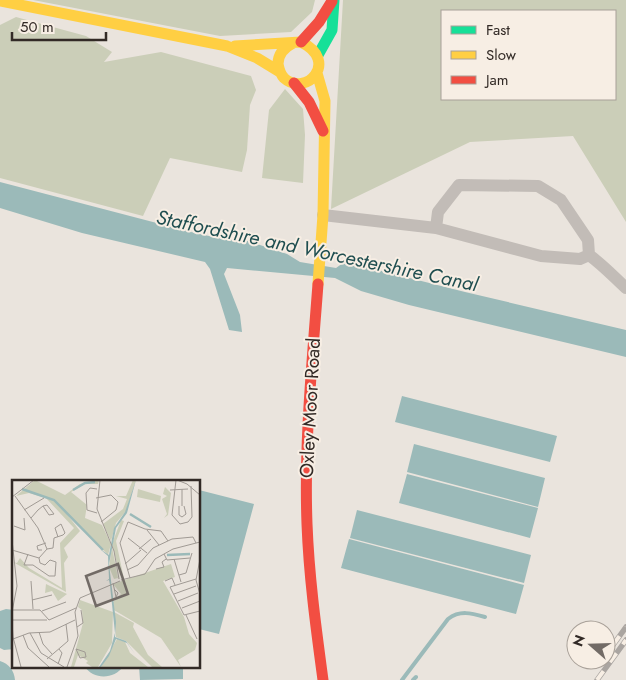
<svg xmlns="http://www.w3.org/2000/svg" width="626" height="680" font-family="Jost,sans-serif">
	<style>
		.green { fill: #cbceb8; fill-rule: evenodd }
		.water { fill: #9bbab9 }
		.lines { fill: none; stroke-linecap: round; stroke-linejoin: round }
		.stream { stroke: #9bbab9; stroke-width: 4 }
		.street { stroke: #c2bcb7; stroke-width: 12 }
		.fast { stroke: #16e098; stroke-width: 11 }
		.slow { stroke: #ffcf43; stroke-width: 11 }
		.jam { stroke: #f24e42; stroke-width: 11 }
		.rail-casing { stroke: #aaa5a1; stroke-width: 5.5 }
		.rail { stroke: #f7eee4; stroke-width: 4; stroke-dasharray: 11; stroke-linecap: butt }
		.labels { text-anchor: middle; dominant-baseline: central; stroke-width: 4; stroke-linejoin: round; paint-order: stroke }
		.street-label { font-size: 19px; fill: #322a26; stroke: #f7eee4 }
		.water-label { font-size: 20px; font-style: italic; fill: #1f4e50; stroke: #f7eee4 }
		.inset-river { fill: none; stroke: #9bbab9; stroke-width: 2.5 }
		.inset-road { fill: none; stroke: #a09a94; stroke-width: 1 }
		.view { fill: #726b66; fill-opacity: 0.15; stroke: #726b66; stroke-width: 2.5 }
		.inset-edge { fill: none; stroke: #322a26; stroke-width: 2.5 }
	</style>
	<rect width="100%" height="100%" fill="#eae4dd"/>
	<path class="green" d="M33 0H315L312 12 291 32 220 36Z
		M343 0H626V222L573 136 470 142 331 209ZM442 11H615V99H442Z
		M16 17 86 36 112 52 104 62 161 52 251 76 256 90 250 105 247 150 242 172 170 158 143 216 0 178V25Z
		M285 89 303 109 305 135 303 183 262 178 269 110Z"/>
	<path class="water" d="M0 182 195 233 223 239 245 240 287 254 300 262 336 268 343 263H350L465 292 626 330V357L409 305 361 291 335 278 227 268 224 274 240 315 242 332 229 330 210 269 205 262 82 233 0 208Z
		M402 396 557 436 550 462 395 422Z
		M414 444 545 478 538 507 407 472Z
		M407 474 538 508 530 538 399 503Z
		M199 490 254 504 219 634 199 629Z
		M357 510 531 555 524 583 350 538Z
		M349 539 524 585 516 614 341 568Z
		M6 609 14 610V649L4 650 0 648V611Z
		M0 661C9 664 14 670 15 680H0Z
		M84 666H124C113 680 94 680 84 666Z
		M139 666H183V679L140 680Z"/>
	<g class="lines">
		<path class="stream" d="M402 680 448 619C460 610 471 613 485 617
			M413 680 416 677"/>
		<path class="street" d="M323 215 436 228 541 256 580 259 589 255 588 240 561 200 538 186 459 185 438 212 436 228
			M589 255C603 265 614 277 626 288"/>
		<path class="fast" d="M318 55 332 30 334 0"/>
		<path class="slow" d="M0 1 227 46 257 58 280 72
			M235 46 301 42C340 61 306 98 284 78 280 74 279 69 278 64 278 54 285 47 293 43
			M317 73 325 101 323 215 318 284"/>
		<path class="jam" d="M301 42 319 22 332 1
			M294 83 309 102 323 131
			M318 284C312 364 304 444 307 524 309 577 316 628 323 680"/>
		<g class="rail-casing">
			<path id="rail" d="M613 645 626 627
				M597 680 626 640"/>
		</g>
		<use href="#rail" class="rail"/>
	</g>
	<g class="labels">
		<g class="street-label">
			<text transform="translate(310 408) rotate(-87)">Oxley Moor Road</text>
		</g>
		<g class="water-label">
			<text transform="translate(317 251) rotate(12)">Staffordshire and Worcestershire Canal</text>
		</g>
	</g>
	<g transform="translate(12 480)">
		<rect width="188" height="188" fill="#eae4dd"/>
		<path d="M23 0 53 15 68 4 87 0 86 4H73L59 12 75 25 73 38 90 45 99 64 96 75 50 28 68 51 52 68 56 77 52 83 54 112 1 82 5 83 8 78 17 88 50 108 48 63 62 48 34 18 17 13 4 16ZM121 0H124L114 31 104 43 99 61 91 44 111 29 115 19 104 16H114ZM153 7 159 13 156 35 152 38 155 34 150 19 155 16 151 14ZM126 9 149 16 148 22 125 17ZM109 40 112 41 104 61 112 99 108 95 100 64ZM100 67 106 98 102 99 97 87ZM159 84 163 97 151 101 172 137 177 154 185 163 183 170 166 180 169 187 149 158 102 130 101 122 109 114 101 104ZM34 104 36 105 55 114 46 121 40 111 33 113ZM68 120 101 132 100 163 86 187H80L74 183 76 181 66 175 62 187H59L71 143 70 130 66 127ZM102 132 122 143 121 147 136 175 150 187H140L114 161 104 157ZM105 159 113 162 118 173 136 187H89Z" fill="#cbceb8"/>
		<path d="M124 0 115 33 104 48 97 84 104 142 103 157 114 161 123 174 115 163 104 159 97 176 89 187H87L98 171 103 153 98 105 97 100 94 101 97 99 96 76 88 69 97 75 102 48 113 32Z" fill="#9bbab9"/>
		<path class="inset-river" d="M10 9 42 20 91 70M61 10 73 3 83 2M118 34 139 47M155 75 178 74"/>
		<path class="inset-road" d="M88 0 85 29 102 71 107 99M164 0 160 35 168 44 176 42 180 37 179 6M165 0 175 4 188 15M85 9 78 8 74 13 75 30 85 33M170 9V26M158 10 176 9M0 17 22 0M84 18 99 15 106 22 104 30 89 42M167 26V35L170 37 174 34 172 26M12 30 32 18M19 38 26 30 31 26 35 25 42 34 37 35 31 26M2 46 13 50 12 38M135 50 147 65M116 58 135 73M0 60 5 106 0 132M35 69 41 68 42 58 51 55 53 53 49 44 43 48 46 57M127 69 139 59M0 70 27 78 35 69 26 48 3 16M30 70H26L25 66 34 63M16 74 12 85H21L37 96H43L44 82 38 80 33 85 28 83 27 78M152 74 155 80 178 78M162 79 169 102M188 79 184 100 188 114M113 84 129 70M144 89 152 87 150 82 154 79M115 90 126 85 141 68 160 59 181 57 184 63M167 95 174 93 180 73M118 98 108 63 116 42 133 49 149 51 156 61M184 99 158 107 172 135 188 131M109 100 133 94 143 79 161 69 188 62M19 101 21 129M153 101 160 98 163 105M101 103 104 117 106 113 102 109M162 114 184 106M20 120 40 115M166 121 186 113M170 128 188 121M0 130H28L37 140 64 128M30 131 54 122M174 135 185 159M0 140H35M0 142 1 157M65 147 71 143 69 130M27 152 31 164 40 174M18 153 29 173 52 187M11 155 16 168 37 187M1 157 9 187M1 159 17 153 38 152 63 140M64 169 73 172 74 177 68 178ZM35 179 56 161 54 144M46 184 50 173 47 169M55 187 66 156 63 132 68 118 108 101"/>
		<path class="view" d="M106 84 116 114 84 126 74 96Z"/>
		<rect width="188" height="188" class="inset-edge"/>
	</g>
	<rect x="441" y="10" width="175" height="90" fill="#f7eee4" stroke="#a8a098"/>
	<rect x="451" y="26" width="25" height="8" fill="#16e098" stroke="#a8a098"/>
	<text x="486" y="35" font-size="15" fill="#322a26">Fast</text>
	<rect x="451" y="51" width="25" height="8" fill="#ffcf43" stroke="#a8a098"/>
	<text x="486" y="60" font-size="15" fill="#322a26">Slow</text>
	<rect x="451" y="76" width="25" height="8" fill="#f24e42" stroke="#a8a098"/>
	<text x="486" y="85" font-size="15" fill="#322a26">Jam</text>
	<g transform="translate(591 645) rotate(290)"><circle r="24" fill="#f7eee4" stroke="#a8a098"/>
	<path d="M0-4L9 19L0 12L-9 19Z" fill="#726b66"/>
	<text y="-8" font-size="14" font-weight="bold" text-anchor="middle" fill="#322a26">N</text>
	</g>
	<path d="M12 32v8h94v-8" fill="none" stroke="#322a26" stroke-width="2.5"/>
	<text x="20" y="32" font-size="15" fill="#322a26" stroke="#f7eee4" stroke-width="4" paint-order="stroke">50 m</text>
</svg>
